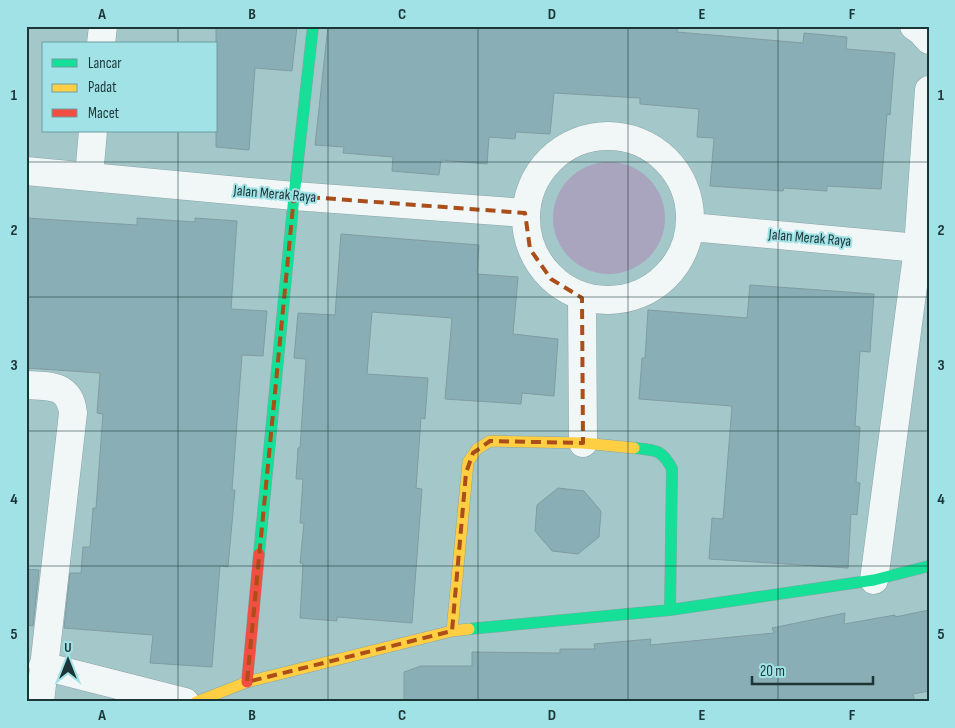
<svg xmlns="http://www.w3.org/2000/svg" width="955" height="728" font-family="'Sofia Sans Condensed',sans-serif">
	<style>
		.green { fill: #aaa5be }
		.building { fill: #89aeb5; stroke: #819ca0 }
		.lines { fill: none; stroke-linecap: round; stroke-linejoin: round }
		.street-casing { stroke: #89a4a6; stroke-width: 29 }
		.fast-casing { stroke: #89a4a6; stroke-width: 12 }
		.slow-casing { stroke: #89a4a6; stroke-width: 12 }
		.jam-casing { stroke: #89a4a6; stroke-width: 12 }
		.street { stroke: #f1f7f7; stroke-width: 28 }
		.fast { stroke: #16e098; stroke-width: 11 }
		.slow { stroke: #ffcf43; stroke-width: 11 }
		.jam { stroke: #f24e42; stroke-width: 11 }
		.marked { fill: none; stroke: #ab4e19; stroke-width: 4; stroke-dasharray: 10 6; stroke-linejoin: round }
		.grid { fill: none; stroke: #1c3638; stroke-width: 1; stroke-opacity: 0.55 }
		.labels { text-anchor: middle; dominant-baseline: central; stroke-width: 4; stroke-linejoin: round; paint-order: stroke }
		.street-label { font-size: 15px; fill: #1c3638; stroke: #a1e2e7 }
		.neatline { fill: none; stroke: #1c3638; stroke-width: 2 }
		.grid-label { font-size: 16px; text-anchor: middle; font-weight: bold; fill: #1c3638 }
	</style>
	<rect width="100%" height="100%" fill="#a4c8ca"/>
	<path class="green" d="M553 218a56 56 0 1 1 112 0a56 56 0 1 1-112 0Z"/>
	<path class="building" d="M216 26H297L292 71 255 68 249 150 216 147Z
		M328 26H678L677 32 803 43 804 33 847 37 846 49 895 53 890 115 887 114 881 189 827 186V191L784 188 783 191 710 186 714 138 697 137 699 109 640 104V98L554 93 550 134 516 132 515 139 489 137 487 164 441 160 439 175 392 171 393 157 343 153 344 147 315 145Z
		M26 218 137 225V218L195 222V218L237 221 231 309 267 311 263 356 242 355 232 490H235L228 567 220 566 212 667 150 663 153 635 64 628 70 573H81L83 547H90L93 508H96L103 414 97 413 100 373 26 368Z
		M341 234 479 245 477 274 518 277 513 334 558 339 554 396 522 393 521 404 445 399 452 318 372 312 367 374 428 378 425 419 421 418 416 488 422 489 412 623 337 617V621L300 618 303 564 300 563 304 523H300L303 479H296L298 448H300L306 359 294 358 298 313 335 315Z
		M750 285 874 294 870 352 860 351 855 426 860 427 856 482 860 483 857 515 851 514 848 568 709 559 712 518 723 519 732 406 639 399 642 358H645L648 310 747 318Z
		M558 488 584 491 601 511 599 537 578 554 552 551 535 531 537 505Z
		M26 569 39 570 33 626 26 625Z
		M929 610V691L913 694 915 702H404V672L421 666H472V652L560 653V649H595L594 644 651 639 650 645 774 633 772 628 845 613 844 624 895 615V617Z"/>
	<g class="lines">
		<g class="street-casing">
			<path id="street" d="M914 26 920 30 929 40
				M101 44 103 26
				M526 218a82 82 0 1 1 164 0a82 82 0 1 1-164 0Z
				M26 171 294 196 525 213
				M89 176 93 131
				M691 227 929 249
				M582 298 583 443
				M26 385C49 386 70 384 73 413L40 702
				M874 580 918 248 929 90
				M43 666 185 702"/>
		</g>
		<g class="fast-casing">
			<path id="fast" d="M634 448C655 450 662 449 672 469L670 610
				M259 554 294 196 313 26
				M469 629 670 610 874 580 929 566"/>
		</g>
		<g class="slow-casing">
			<path id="slow" d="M452 631 468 462 477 449 490 441 583 443 634 448
				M196 702 247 682 452 631 469 629"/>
		</g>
		<g class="jam-casing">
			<path id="jam" d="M247 682 259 554"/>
		</g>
		<use href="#street" class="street"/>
		<use href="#fast" class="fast"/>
		<use href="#slow" class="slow"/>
		<use href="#jam" class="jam"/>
	</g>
	<path class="marked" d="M294 196 525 213 530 249 551 279 582 298 583 443 490 441 473 453 466 473 452 631 247 682Z"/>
	<path class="grid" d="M178 26V44M328 26V702M478 26V702M628 26V702M778 26V702M178 131V702M26 162H929M26 297H929M26 431H929M26 566H929"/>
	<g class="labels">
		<g class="street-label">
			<text transform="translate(275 194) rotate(5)">Jalan Merak Raya</text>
			<text transform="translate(810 238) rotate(5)">Jalan Merak Raya</text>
		</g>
	</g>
	<rect width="955" height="728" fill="none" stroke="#a1e2e7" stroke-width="55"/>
	<rect x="42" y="42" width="175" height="90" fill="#a1e2e7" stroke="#6c9da1"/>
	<rect x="52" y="59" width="25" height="8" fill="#16e098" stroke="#6c9da1"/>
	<text x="88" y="68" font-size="15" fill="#1c3638">Lancar</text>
	<rect x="52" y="84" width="25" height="8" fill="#ffcf43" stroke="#6c9da1"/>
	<text x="88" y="92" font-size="15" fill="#1c3638">Padat</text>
	<rect x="52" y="109" width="25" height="8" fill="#f24e42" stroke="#6c9da1"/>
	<text x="88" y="118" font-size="15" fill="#1c3638">Macet</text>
	<g transform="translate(68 660)" stroke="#a1e2e7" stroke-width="4" paint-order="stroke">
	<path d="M0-4L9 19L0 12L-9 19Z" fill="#1c3638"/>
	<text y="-8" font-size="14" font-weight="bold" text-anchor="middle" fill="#1c3638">U</text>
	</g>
	<path d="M752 676v8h121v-8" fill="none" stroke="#1c3638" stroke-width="2.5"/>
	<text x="760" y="676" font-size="15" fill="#1c3638" stroke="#a1e2e7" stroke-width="4" paint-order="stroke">20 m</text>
	<rect x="28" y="28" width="900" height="672" class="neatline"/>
	<g class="grid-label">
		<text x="102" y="19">A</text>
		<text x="252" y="19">B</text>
		<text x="402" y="19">C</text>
		<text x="552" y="19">D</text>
		<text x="702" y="19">E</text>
		<text x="852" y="19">F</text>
		<text x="14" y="100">1</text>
		<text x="941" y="100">1</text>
		<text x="14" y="235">2</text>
		<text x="941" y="235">2</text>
		<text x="14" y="370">3</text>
		<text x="941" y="370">3</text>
		<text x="14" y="504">4</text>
		<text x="941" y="504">4</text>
		<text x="14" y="639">5</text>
		<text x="941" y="639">5</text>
		<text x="102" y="720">A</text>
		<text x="252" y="720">B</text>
		<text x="402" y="720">C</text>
		<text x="552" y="720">D</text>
		<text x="702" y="720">E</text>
		<text x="852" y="720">F</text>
	</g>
</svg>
